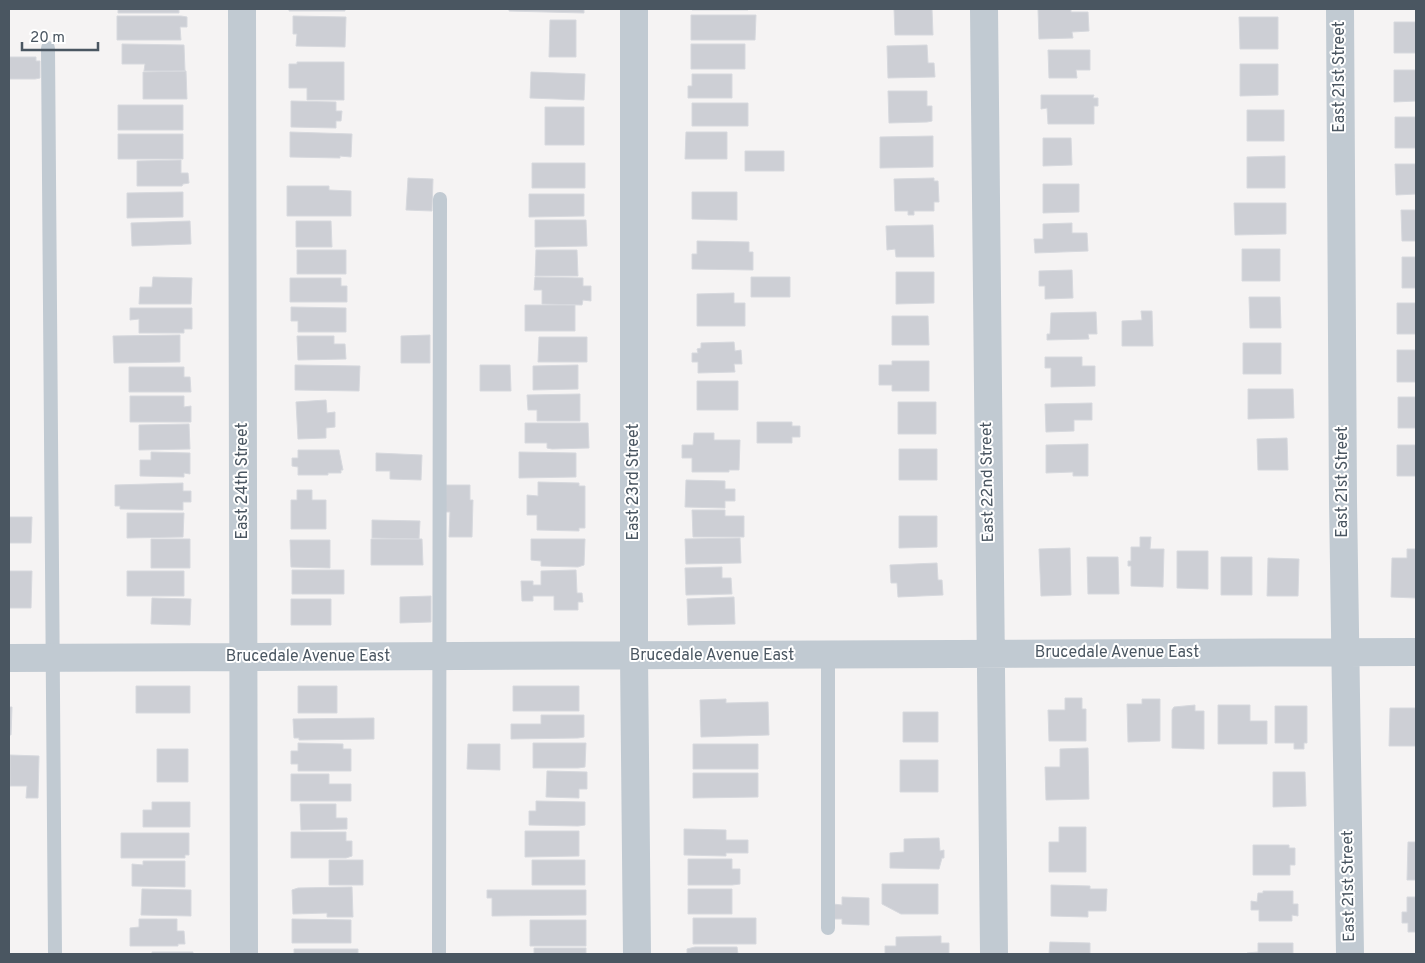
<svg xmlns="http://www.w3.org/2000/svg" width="1425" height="963" font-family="Overpass,sans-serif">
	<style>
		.building { fill: #cdcfd5; stroke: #d7d9de }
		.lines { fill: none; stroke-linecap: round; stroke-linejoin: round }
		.lane { stroke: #c1cad2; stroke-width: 14 }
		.street { stroke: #c1cad2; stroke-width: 28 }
		.labels { text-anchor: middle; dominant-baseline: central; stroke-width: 4; stroke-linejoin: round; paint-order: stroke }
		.street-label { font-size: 16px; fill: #4a5661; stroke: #fff }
	</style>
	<rect width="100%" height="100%" fill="#f5f3f3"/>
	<path class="building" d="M118 9H179V13H118Z
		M289 9H345V11H289Z
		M509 9H584V13L509 11Z
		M692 9H748V10H692Z
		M894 9H932L933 35H895Z
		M1038 9H1071V12H1088L1089 31 1072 32 1073 38 1039 39Z
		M691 15H756L755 40H691Z
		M117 16H181L187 17V27H180L181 40H117Z
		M293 16 346 17 345 47 296 46 297 34H293Z
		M1239 17H1278V49H1240Z
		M550 20H576V57H549Z
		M1394 22H1416V53H1394Z
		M122 44 184 45 185 71H144L145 64H122Z
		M691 44H745V69H691Z
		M927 45 928 63H934L935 77 888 78 887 46Z
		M1048 50H1090V70H1076L1077 78H1049Z
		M9 57H36V61H40V78L35 79H9Z
		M297 62H344V100H307V88H289V64H297Z
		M1240 64H1278V95L1240 96Z
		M1394 70H1416V101L1394 102Z
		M186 71 187 99H143V72Z
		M531 72 585 74 584 100 530 98Z
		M692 74H732V98H688V86H692Z
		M888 91H927V106H932V121L927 122 889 123Z
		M1041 95H1094L1093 98H1098V106H1094V124H1048L1047 108 1041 109Z
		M291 101 336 102V111H342L341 121H336V128L291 127Z
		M692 103H748V126H692Z
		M118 105H183V130H118Z
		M545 107H584V145H545Z
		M1247 110H1284V141H1247Z
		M1395 117H1416V148H1395Z
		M290 132 352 134 351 157 340 156V158L290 157Z
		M686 132H727V159H685Z
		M118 134H183V159H118Z
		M933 136V167L880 168V137Z
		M1043 138H1071L1072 165 1043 166Z
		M745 151H784V171H745Z
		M1285 156V188H1247V157Z
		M181 160V173H188L189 183 183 184 182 186H137V161Z
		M532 163H585V188H532Z
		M1395 164H1416V194L1396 195Z
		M408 178 433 179 432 211 406 210Z
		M934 178V181H938L939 202H934V211H914V215H908V211H895L894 179Z
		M1043 184H1079V212L1043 213Z
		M287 186H329V190L351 191V216H287Z
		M183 192V217L127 218V193Z
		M692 192H737V220L692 219Z
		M529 194H584V216L529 217Z
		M1234 203H1286V234L1235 235Z
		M1401 210H1416V241H1402Z
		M535 220H586L587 246 535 247Z
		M190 221 191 244 132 246 131 223Z
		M296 221H331L332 247H296Z
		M1072 223V233H1087L1088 251 1035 253 1034 239H1043V224Z
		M933 225 934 257H896L895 249 887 250 886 226Z
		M697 241 749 242V252H753V270L692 269V254H697Z
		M1242 249H1280V281H1242Z
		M297 250H346V274H297Z
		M536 250H577L578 276H535Z
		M1402 257H1416V288H1402Z
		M1072 270 1073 298 1045 299V286H1039V271Z
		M896 272H934V303L896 304Z
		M153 277 192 278 191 304H139L140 287H152Z
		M535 277 583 278V286H591V301L583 300 582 305 542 304V290H534Z
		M751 277H790V297H751Z
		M290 278H341V286H347V302H290Z
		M734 293V303H745V326H697V294Z
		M1249 297H1280L1281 328H1250Z
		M1397 303H1416V334H1397Z
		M525 305H575V331H525Z
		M291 307 346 308V332H298V321H291Z
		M130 308H192V329H184V333H139V319L130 320Z
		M1141 311H1152L1153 346H1122V321L1142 320Z
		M1096 312 1097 334H1088L1089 339 1047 340V334H1050L1051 313Z
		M892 316H928L929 345H892Z
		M180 335V362L114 363 113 336Z
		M430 335V363H401V336Z
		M297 336H334V344H345L346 359 298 360Z
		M539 337H587V362H538Z
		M734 342 735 351 741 350 742 364H734L735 372 698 373V362H692V353H698L697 349 701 348V343Z
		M1243 343H1281V374H1243Z
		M1397 350H1416V382H1397Z
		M1045 357H1082V366H1095V386L1051 387V368H1045Z
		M892 361H929V391H892V385H879V365H892Z
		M295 365 360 366 359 391 295 390Z
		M480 365H510L511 391H480Z
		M578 365V389L533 390V366Z
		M129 367H184V377H190L191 392H129Z
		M697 381H738V410H697Z
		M1248 389H1293L1294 418 1248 419Z
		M580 394V421H537V410H528L527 395Z
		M130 396H184V407L191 406V422H130Z
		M1398 397H1416V428H1398Z
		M326 400 327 413 335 412V427L326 428V438L298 439 296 402Z
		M898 402H936V434H898Z
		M1092 403V420H1074V431L1046 432 1045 404Z
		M757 422H792V426H800V437H792V443H757Z
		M525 423H588L589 448 552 449 547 448V443H525Z
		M189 424 190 449 139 450V425Z
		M694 433H714V440H740L739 470H729V472H692V458H682V445H693Z
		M1287 438 1288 470H1258L1257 439Z
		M1088 444V476H1073V472L1046 473V445Z
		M1397 445H1416V476H1397Z
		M899 449H937V480H899Z
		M298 450H339L343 470H341V473H328V475H298V467L292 466V458H298Z
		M151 452 190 453V474L184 473V477L140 476V460H151Z
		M519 452 576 453V477L519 478Z
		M376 453 422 455 421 480 390 479V471H376Z
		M686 480 725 481V489H735V501H725V508L685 507Z
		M538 482 579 483V486H585V528H579V531L537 530V515H527V495L538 496Z
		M183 483V491H191V502H183V510L120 509V506H115V485Z
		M446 485H470V500H473L472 537H449L450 512H445Z
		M297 490H312V500H326V529H291V500H297Z
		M692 510H725V516H744V537H693Z
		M127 513H184L183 537 127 538Z
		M899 516H937V547L899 548Z
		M9 517H32L31 543H9Z
		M372 520 420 521 419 539 372 538Z
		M1140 537H1151L1150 549H1164L1163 587 1131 586V566H1128V561H1131V547H1140Z
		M740 538 741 563 686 564 685 539Z
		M151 539H190V568H151Z
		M371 539H422L423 565H371Z
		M531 539H585L584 565 578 567 541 566V561L531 560Z
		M290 540H330V568L291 567Z
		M1070 548 1071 595 1041 596 1039 549Z
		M1407 549H1416V598L1391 597 1392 558H1407Z
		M1177 551H1208V589L1177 588Z
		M1087 557H1118L1119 594H1088Z
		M1221 557H1252V595H1221Z
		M1268 558 1299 559 1298 596H1267Z
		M937 563 938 580H942L943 595 898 597 897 583H891L890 565Z
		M722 567V578H731L732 594 686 595 685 568Z
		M292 570H344V594H292Z
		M576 570 577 593H582L583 602H578V610H554V596H533V601H522L521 581H533V585H541V571Z
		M9 571H32L31 608H9Z
		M127 571H184V596H127Z
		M431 596V622L400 623V597Z
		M734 597 735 624 688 625 687 599Z
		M152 598 191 599 190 625 151 624Z
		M291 599H331V625H291Z
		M136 686H190V713H136Z
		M298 686H337V713H298Z
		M513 686H579V711H513Z
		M1065 698H1082V709H1086V741H1049L1048 710H1065Z
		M726 699V703L768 702 769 735 701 737 700 700Z
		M1142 699H1160V741L1128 742 1127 704H1142Z
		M1195 705V711H1204V749L1172 748V710L1174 707Z
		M1218 705H1250V721H1267V744H1218Z
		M1275 706H1307V743H1304V749H1294V743H1275Z
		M9 707H12L11 735H9Z
		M1390 708H1416V746H1389Z
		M903 712H938V742H903Z
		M541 715H584V737L578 738 511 739V724H541Z
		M374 718V739L299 740V738H294L293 719Z
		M298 743 343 744V749H351V771H298V764H291V751H298Z
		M533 743H586L585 767 578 768H533Z
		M468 744H500V770L467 769Z
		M693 744H758V769H693Z
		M1088 748 1089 799 1046 800 1045 767H1060V749Z
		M157 749H188V782H157Z
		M10 755 39 756 38 798H26L27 786H10Z
		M900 760H938V792H900Z
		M547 771 587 772V789H579V798L546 797Z
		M1273 772H1305L1306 806 1273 807Z
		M693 773H758V797L693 798Z
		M291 774H329V784H351V801H291Z
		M536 801 585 802V825L578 826 529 825V811H536Z
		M152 802H190V827H143V810H152Z
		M300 804H336V818H347V829L301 830Z
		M1059 827H1086V872H1049V842H1059Z
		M684 829 726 830V840H748V853H726V856L684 855Z
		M525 831H579V856L525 857Z
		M291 832H346V841H352V856L346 858H291Z
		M121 833H189V855H185V858H121Z
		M939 838 940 851 944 850V858H942L939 869 890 868V853L904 852V839Z
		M1408 842H1416V880H1407Z
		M1253 845H1289V848H1295V865H1290V875H1253Z
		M688 859H732V869H740V884L732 885H688Z
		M329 860H363V885H329Z
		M532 860H585V885H532Z
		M143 861H185V887L132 886V864L143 865Z
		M882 884H938V914H901L882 904Z
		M1051 885 1090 886V889H1107L1106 911H1088V917L1051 916Z
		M352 887 353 917H327V913L293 914 292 890 298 888Z
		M142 889 191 890V916L141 915Z
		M688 889H732V914H688Z
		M487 890H586V915L492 916V898H487Z
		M1263 891H1293V904H1298V916L1292 915V921H1259V910H1251V901L1257 902 1258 893H1263Z
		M842 897 869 898V925L842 924V919H833V904L842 905Z
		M1407 897H1416V932H1408V923H1402V912H1407Z
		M693 918H756V944H693Z
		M139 919H177V931H184L185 944H178V946H130V928L139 927Z
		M292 919 351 920V943H292Z
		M530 920H586V946H530Z
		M941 936V943H949V954H885V946H896V937Z
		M1050 942 1090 943V954H1049Z
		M1258 943H1293V954H1247V953L1258 952Z
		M695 947H737L738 954H687V949Z
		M534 948H586V954H534Z
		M294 949H358V954H294Z
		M152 952H193V954H152Z"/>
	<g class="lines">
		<path class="lane" d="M48 48 55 954
			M828 655V928
			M439 954 440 199"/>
		<path class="street" d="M242 9 244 954
			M634 9V657L637 954
			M984 9 994 954
			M1340 9 1343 501 1350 954
			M9 658 1416 652"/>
	</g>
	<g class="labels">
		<g class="street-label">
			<text transform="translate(1340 77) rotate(-90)">East 21st Street</text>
			<text transform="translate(243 481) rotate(-90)">East 24th Street</text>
			<text transform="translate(634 482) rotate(-90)">East 23rd Street</text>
			<text transform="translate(988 482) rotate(-91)">East 22nd Street</text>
			<text transform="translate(1343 482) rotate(-90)">East 21st Street</text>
			<text x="1117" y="653">Brucedale Avenue East</text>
			<text x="712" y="656">Brucedale Avenue East</text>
			<text x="308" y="657">Brucedale Avenue East</text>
			<text transform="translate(1349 886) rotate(-91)">East 21st Street</text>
		</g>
	</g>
	<rect width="1425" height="963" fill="none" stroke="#4a5661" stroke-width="20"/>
	<path d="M22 42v8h76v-8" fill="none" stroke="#4a5661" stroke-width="2.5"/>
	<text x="30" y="42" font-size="15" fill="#4a5661" stroke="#ffffff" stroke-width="4" paint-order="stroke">20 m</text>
</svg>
